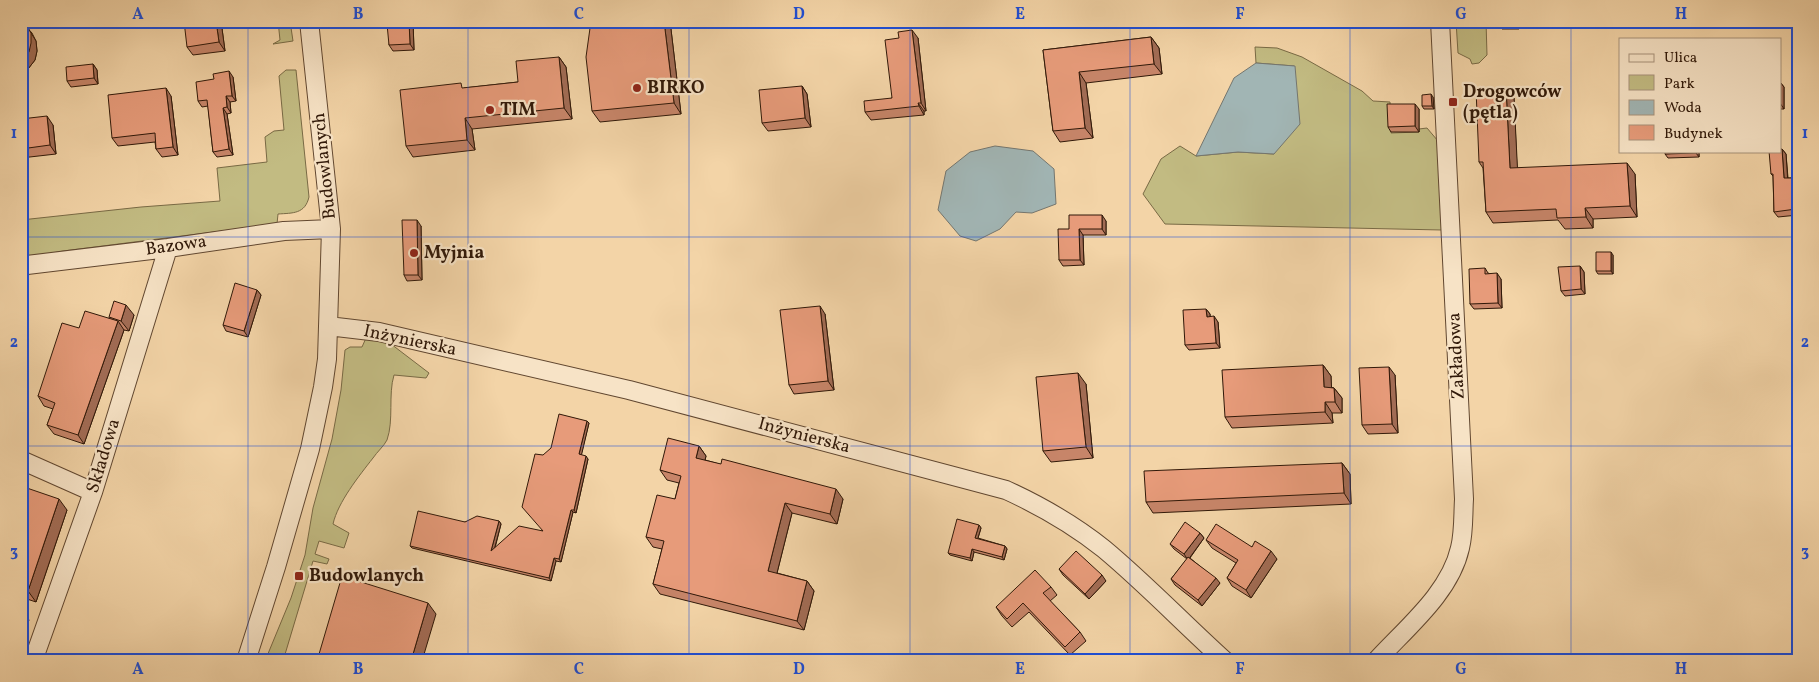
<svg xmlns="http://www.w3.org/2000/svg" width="1819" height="682" font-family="Vollkorn,serif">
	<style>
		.green { fill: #c2bb82; stroke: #796a45 }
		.water { fill: #a1b5b4; stroke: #74766f }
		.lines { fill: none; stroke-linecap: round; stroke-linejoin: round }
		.street-casing { stroke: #614730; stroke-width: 20 }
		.street { stroke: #f7e3c6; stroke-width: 18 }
		.wall { fill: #c78569; stroke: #301808 }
		.shaded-wall { fill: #a26c55; stroke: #301808 }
		.building { fill: #e79b7a; stroke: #301808 }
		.grid { fill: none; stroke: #1d4ed8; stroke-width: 1; stroke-opacity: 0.55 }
		.poi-dot { fill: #8f2418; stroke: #f7e3c6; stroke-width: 2 }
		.labels { text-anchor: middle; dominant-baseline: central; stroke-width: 4.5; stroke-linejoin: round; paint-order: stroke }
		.poi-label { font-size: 18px; font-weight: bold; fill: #301808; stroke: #f7e3c6; text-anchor: start }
		.street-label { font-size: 18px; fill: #301808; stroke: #f7e3c6 }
		.neatline { fill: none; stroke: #1d4ed8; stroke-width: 2 }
		.grid-label { font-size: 16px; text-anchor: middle; font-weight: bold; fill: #1d4ed8 }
	</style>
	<rect width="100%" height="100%" fill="#f3d4a7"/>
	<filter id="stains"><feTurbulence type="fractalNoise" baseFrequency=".004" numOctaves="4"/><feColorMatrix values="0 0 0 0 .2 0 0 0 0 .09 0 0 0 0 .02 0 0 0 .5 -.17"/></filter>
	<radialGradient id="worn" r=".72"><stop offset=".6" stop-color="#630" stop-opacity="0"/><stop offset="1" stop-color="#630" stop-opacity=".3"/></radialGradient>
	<path class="green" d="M278 21H290L293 41 273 44 280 40Z
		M1456 21H1486L1487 55 1479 63 1472 64 1470 59 1458 53Z
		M1255 47 1277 48 1302 57 1362 91 1373 101 1390 102 1391 133 1419 132V129L1427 128 1438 141 1442 230 1165 224 1143 194 1161 159 1180 146 1196 156 1238 152 1274 154 1294 66 1256 63Z
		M286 70H296L309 197C305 214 293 213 278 214L277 224 63 251 22 259 21 220 141 207 220 201 217 168 267 162 265 137 274 131 284 130 279 76Z
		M366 338 384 340 391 344 429 373 426 378 394 375C388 395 394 420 387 440 384 446 377 452 373 458 359 476 338 502 333 524L349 533 344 548 319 541 315 554 329 559 327 564 313 561 283 661H265L291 598 305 555 313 508 332 439 341 390 345 350 350 347H362Z"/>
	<path class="water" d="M1256 63 1295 66 1300 124 1274 154 1238 152 1196 156 1234 78Z
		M995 146 1033 151 1054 169 1056 204 1032 213 1016 212 1000 229 976 241 960 236 938 210 946 171 970 152Z"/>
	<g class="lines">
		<g class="street-casing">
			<path id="street" d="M21 268 27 265 168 248 284 231 331 229
				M328 326 379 332 629 390 1006 490C1041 506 1074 525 1104 549 1146 584 1184 624 1225 661
				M21 460 93 492
				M33 661 93 492 168 248
				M246 661 276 567 310 449 323 387 327 359 331 229 309 21
				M1376 661C1406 628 1450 593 1460 548 1464 532 1463 515 1464 499L1440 21"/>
		</g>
		<use href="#street" class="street"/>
	</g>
	<path class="wall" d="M21 21 32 33 36 41 37 51 35 60 28 69 22 72V76H21Z
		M221 21 225 51 193 55 187 47Z
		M392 21H413L414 50 393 51 389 45Z
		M670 21 681 114 600 122 592 111Z
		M782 21H811L784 25Z
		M1498 21H1519V29H1502L1498 23Z
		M1151 37 1159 48 1162 74 1086 83 1093 138 1060 142 1053 131 1043 50Z
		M918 38 926 111H924V115L871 120 865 112 892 98Z
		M559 57 566 67 572 119 472 129 475 150 413 157 406 146 464 88 518 82Z
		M93 64 97 70 98 84 71 87 67 81Z
		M233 77 236 101 230 102 231 113 227 114 233 155 217 157 213 152 208 106 202 107 198 101Z
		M1780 82 1784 87V109H1780Z
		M802 86 807 94 811 127 768 131 762 123Z
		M171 96 178 155 162 157 156 149 155 142 118 146 112 138Z
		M1433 97 1434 109H1424L1422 106Z
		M1514 98 1517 168 1635 174 1637 217 1593 219V228L1565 229 1558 220 1493 223 1486 212 1483 168 1479 162Z
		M1419 109V132H1391L1388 127Z
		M21 119 53 125 56 154 21 158Z
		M1782 149 1786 154 1788 178H1795L1798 182V215L1778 217 1774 212 1773 176 1771 174Z
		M1699 151V157L1668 158 1665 154Z
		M1106 221V235H1083L1084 265 1063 266 1059 260 1069 229Z
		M421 226 422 280 407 281 404 275Z
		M1613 255V274H1598L1596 271Z
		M1580 266 1584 272 1585 294 1565 296 1561 291Z
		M1485 268 1488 273 1501 279 1502 308 1474 309 1470 304Z
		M257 290 261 295 248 337 226 331 223 325Z
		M1206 309 1210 314V316L1218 322 1220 348 1189 350 1185 345Z
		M825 314 834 390 794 394 789 385Z
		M134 315 129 331 124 330 84 444 54 434 47 425 53 409 44 406 38 396 79 328 109 318Z
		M1323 365 1331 376V387L1334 388 1342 398V413H1332L1333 423 1232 428 1225 417Z
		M1395 375 1398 433 1368 434 1362 425Z
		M1086 384 1093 458 1051 462 1043 451Z
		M587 421 589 423 581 455 588 459 576 513 573 512 561 562 556 561 551 581 412 548 410 546 465 522 499 521 501 524 495 548 542 531Z
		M699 446 706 456 705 460 843 499 837 524 792 513 777 573 807 581 814 591 804 630 660 594 653 584 662 549 653 547 646 537 675 499 679 483 667 480 660 470Z
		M1342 463 1350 474 1351 504 1153 513 1146 502Z
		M21 486 67 510 36 602 21 597Z
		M979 525 981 528 978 538 1005 546 1007 549 1004 560 974 552 972 561 950 555 948 553Z
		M1200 533 1204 538 1190 558 1220 583 1202 606 1175 585 1171 579 1187 559 1174 549 1170 544Z
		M1206 540 1252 547 1277 559 1251 598 1232 586 1227 578 1236 563 1212 548Z
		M1059 569 1106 581 1089 599 1063 575Z
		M1051 587 1057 595 1050 601 1080 632 1086 641 1070 655 1029 612 1012 627 1002 616 996 607Z"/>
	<path class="shaded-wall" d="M216 21H221L225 51 219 42Z
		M409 21H413L414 50 410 44Z
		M664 21H670L681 114 674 103Z
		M1515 21H1519V29L1515 23Z
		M26 25 36 41 37 51 35 60 28 69 22 60Z
		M912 30 918 38 926 111 921 103Z
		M1151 37 1159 48 1162 74 1154 64Z
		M559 57 566 67 572 119 564 108Z
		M93 64 97 70 98 84 94 78Z
		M229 71 233 77 236 101 232 96Z
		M1079 72 1086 83 1093 138 1085 128Z
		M1780 82 1784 87V109L1780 103Z
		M802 86 807 94 811 127 805 118Z
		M166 88 171 96 178 155 173 147Z
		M1506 88 1514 98 1518 179 1510 168Z
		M1431 94 1433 97 1434 109 1432 106Z
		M226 96 230 102 231 113 227 107Z
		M918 103 924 111V115L919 106Z
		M1415 104 1419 109V132L1415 126Z
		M223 108 227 114 233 155 229 149Z
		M47 116 53 125 56 154 50 145Z
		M465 118 472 129 475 150 467 140Z
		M1782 149 1786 154 1788 184 1784 178Z
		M1696 151H1699V157L1696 153Z
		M1627 163 1635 174 1637 217 1630 206Z
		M1795 178 1798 182V211L1796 209Z
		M1585 208 1593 219V228L1586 217Z
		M1102 215 1106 221V235L1102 229Z
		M417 220 421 226 422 280 418 275Z
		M1079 229 1083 235 1084 265 1080 260Z
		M1611 252 1613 255V274L1611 271Z
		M1580 266 1584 272 1585 294 1581 289Z
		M1497 273 1501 279 1502 308 1498 303Z
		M257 290 261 295 248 337 244 331Z
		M126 305 134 315 129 331 121 321Z
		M820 306 825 314 834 390 828 381Z
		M1206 309 1210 314V322L1207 317Z
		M1214 316 1218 322 1220 348 1216 343Z
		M118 321 124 330 84 444 78 435Z
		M1323 365 1331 376 1332 398 1324 387Z
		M1389 367 1395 375 1398 433 1392 424Z
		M1078 373 1086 384 1093 458 1086 447Z
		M1334 388 1342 398V413L1335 402Z
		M1325 402 1332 413 1333 423 1325 412Z
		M587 421 589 423 581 457 579 454Z
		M699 446 706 456 703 468 696 458Z
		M586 456 588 459 576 513 574 510Z
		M1342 463 1350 474 1351 504 1344 493Z
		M836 489 843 499 837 524 830 514Z
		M59 499 67 510 36 602 28 591Z
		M785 503 792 513 775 581 768 571Z
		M571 510 573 512 561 562 559 559Z
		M499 521 501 524 493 554 491 551Z
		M979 525 981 528 977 541 975 538Z
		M1200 533 1204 538 1188 560 1184 554Z
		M1005 546 1007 549 1004 560 1002 557Z
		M972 549 974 552 972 561 970 558Z
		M1271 551 1277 559 1251 598 1246 590Z
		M554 558 556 561 551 581 549 578Z
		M1102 575 1106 581 1089 599 1085 594Z
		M1216 578 1220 583 1202 606 1198 600Z
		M807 581 814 591 804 630 797 621Z
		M428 603 436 614 422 661H411Z
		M22 610 29 620 21 643V611Z"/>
	<path class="building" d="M21 21 26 25 31 33V43L29 52 21 61Z
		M184 21H216L219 42 187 47Z
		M392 21H409L410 44 389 45 387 24 392 23Z
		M591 21H664L674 103 592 111 586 57Z
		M1498 21H1515V23H1498Z
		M912 30 921 103H918L919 106 865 112 864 101 892 98 885 40 899 38 898 32Z
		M1151 37 1154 64 1079 72 1085 128 1053 131 1043 50Z
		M559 57 564 108 465 118 467 140 406 146 400 90 461 83 462 88 518 82 516 61Z
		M93 64 94 78 67 81 66 67Z
		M229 71 232 96H226L227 107 223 108 229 149 213 152 207 100 198 101 196 82 214 79 213 74Z
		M802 86 805 118 762 123 759 90Z
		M166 88 173 147 156 149 155 133 112 138 108 95Z
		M1506 88 1510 168 1627 163 1630 206 1585 208 1586 217 1557 218 1556 209 1486 212 1483 162H1479L1476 89Z
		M1431 94 1432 106H1422V95Z
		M1387 104H1415V126L1388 127Z
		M47 116 50 145 21 149V119Z
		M1780 149H1782L1784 178H1795L1796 209 1774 212 1773 174H1771L1769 151H1780Z
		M1665 151H1696V153L1665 154Z
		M1069 215H1102V229H1079L1080 260H1059L1058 229H1069Z
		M402 220H417L418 275H404Z
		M1596 252H1611V271H1596Z
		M1580 266 1581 289 1561 291 1558 267Z
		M1485 268V274L1497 273 1498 303 1470 304 1469 269Z
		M235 283 257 290 244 331 223 325Z
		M114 301 126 305 121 321 109 317Z
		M820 306 828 381 789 385 780 310Z
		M1206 309 1207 317 1214 316 1216 343 1185 345 1183 310Z
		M85 311 118 321 78 435 47 425 55 403 38 396 62 323 79 328Z
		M1323 365 1324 387 1334 388 1335 402H1325V412L1225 417 1222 370Z
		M1389 367 1392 424 1362 425 1359 368Z
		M1078 373 1086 447 1043 451 1036 377Z
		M559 414 587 421 579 454 586 456 574 510H571L559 559 554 558 549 578 410 546 418 511 465 522 477 516 499 521 491 551 519 526 543 531 522 507 535 454 543 455 551 448Z
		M668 438 699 446 696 458 721 464 722 459 836 489 830 514 785 503 768 571 807 581 797 621 653 584 664 541 646 537 657 495 675 499 681 476 660 470Z
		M1342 463 1344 493 1146 502 1144 471Z
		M21 486 59 499 28 591 21 589Z
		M957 519 979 525 975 538 1005 546 1002 557 972 549 970 558 948 553Z
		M1185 522 1200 533 1184 554 1170 544Z
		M1216 524 1252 547 1255 541 1271 551 1246 590 1227 578 1238 560 1206 540Z
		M1076 551 1102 575 1085 594 1059 569Z
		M1188 557 1216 578 1198 600 1171 579Z
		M1035 570 1051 587 1043 593 1080 632 1065 647 1023 603 1007 619 996 607Z
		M342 576 428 603 411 661H317Z"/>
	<path class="grid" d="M248 21V661M468 21V661M689 21V661M910 21V661M1130 21V661M1350 21V661M1571 21V661M21 237H1798M21 446H1798"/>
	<g class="poi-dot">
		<circle cx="637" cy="88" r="5"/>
		<rect x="1448" y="97" width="10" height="10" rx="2.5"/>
		<circle cx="490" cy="110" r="5"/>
		<circle cx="414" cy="253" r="5"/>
		<rect x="294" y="571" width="10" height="10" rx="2.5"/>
	</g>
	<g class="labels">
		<g class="poi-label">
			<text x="647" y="88">BIRKO</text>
			<text x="1463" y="92">Drogowców<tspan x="1463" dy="21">(pętla)</tspan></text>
			<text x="500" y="110">TIM</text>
			<text x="424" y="253">Myjnia</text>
			<text x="309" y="576">Budowlanych</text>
		</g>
		<g class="street-label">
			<text transform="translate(325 166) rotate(-96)">Budowlanych</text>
			<text transform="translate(176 246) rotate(-8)">Bazowa</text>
			<text transform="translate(410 341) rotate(12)">Inżynierska</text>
			<text transform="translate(1457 356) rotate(-93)">Zakładowa</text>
			<text transform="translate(804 436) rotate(15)">Inżynierska</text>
			<text transform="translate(104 456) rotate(-73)">Składowa</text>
		</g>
	</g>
	<rect width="1819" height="682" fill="none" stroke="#f3d4a7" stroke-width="55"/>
	<rect x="1619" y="38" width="162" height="115" fill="#f7e3c6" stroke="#a7927a"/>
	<rect x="1629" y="54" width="25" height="8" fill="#f7e3c6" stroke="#a7927a"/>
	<text x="1664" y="62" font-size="15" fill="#301808">Ulica</text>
	<rect x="1629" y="75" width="25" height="15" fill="#c2bb82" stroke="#a7927a"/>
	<text x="1664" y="88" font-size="15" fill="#301808">Park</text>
	<rect x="1629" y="100" width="25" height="15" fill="#a1b5b4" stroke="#a7927a"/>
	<text x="1664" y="112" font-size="15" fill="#301808">Woda</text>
	<rect x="1629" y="125" width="25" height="15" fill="#e79b7a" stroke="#a7927a"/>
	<text x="1664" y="138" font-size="15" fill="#301808">Budynek</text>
	<rect x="28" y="28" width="1764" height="626" class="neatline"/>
	<g class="grid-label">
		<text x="138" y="19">A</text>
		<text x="358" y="19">B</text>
		<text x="579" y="19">C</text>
		<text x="799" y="19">D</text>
		<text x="1020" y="19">E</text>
		<text x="1240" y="19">F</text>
		<text x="1461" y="19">G</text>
		<text x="1681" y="19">H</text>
		<text x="14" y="138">1</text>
		<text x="1805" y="138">1</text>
		<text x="14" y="347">2</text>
		<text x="1805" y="347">2</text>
		<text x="14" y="556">3</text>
		<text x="1805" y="556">3</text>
		<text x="138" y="674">A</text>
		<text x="358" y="674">B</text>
		<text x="579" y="674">C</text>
		<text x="799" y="674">D</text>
		<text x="1020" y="674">E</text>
		<text x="1240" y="674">F</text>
		<text x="1461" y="674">G</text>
		<text x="1681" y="674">H</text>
	</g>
	<rect width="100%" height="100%" filter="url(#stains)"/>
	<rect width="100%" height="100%" fill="url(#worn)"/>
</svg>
